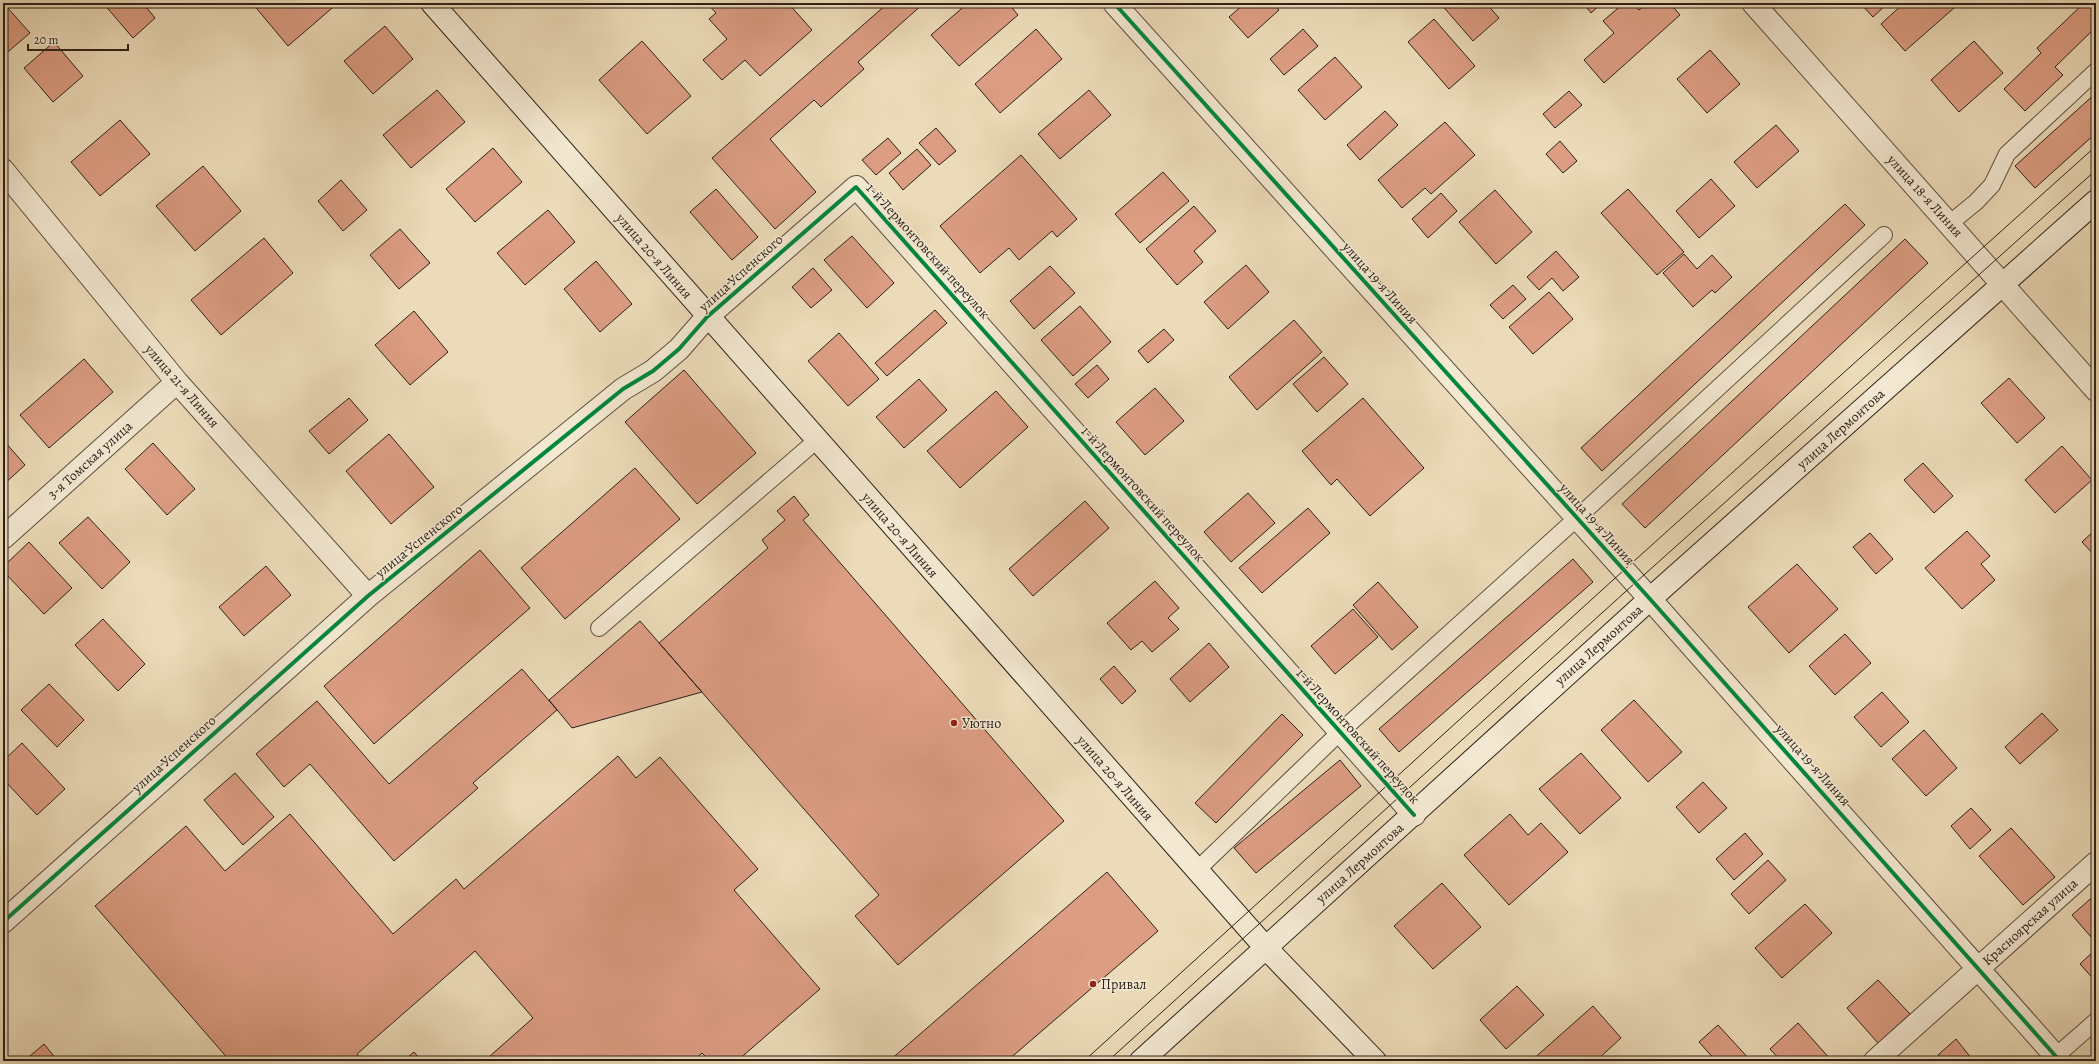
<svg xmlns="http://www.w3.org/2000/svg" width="2099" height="1064" font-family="Alegreya,serif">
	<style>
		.building { fill: #dc9d83; stroke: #2d201a }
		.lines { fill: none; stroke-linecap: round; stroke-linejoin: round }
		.lane-casing { stroke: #5d4f42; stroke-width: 18 }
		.street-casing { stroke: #5d4f42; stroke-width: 24 }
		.secondary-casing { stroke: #2d201a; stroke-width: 24 }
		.lane { stroke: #f3e8d1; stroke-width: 16 }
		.street { stroke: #f3e8d1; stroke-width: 22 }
		.secondary { stroke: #f3e8d1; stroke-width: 22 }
		.tram { stroke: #2d201a; stroke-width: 1 }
		.cycleway-casing { stroke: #f3e8d1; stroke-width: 6 }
		.cycleway { stroke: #00873e; stroke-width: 4 }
		.poi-dot { fill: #8f2418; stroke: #f3e8d1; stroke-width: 1.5 }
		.labels { text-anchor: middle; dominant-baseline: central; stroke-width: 3; stroke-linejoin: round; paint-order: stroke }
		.street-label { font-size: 14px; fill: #2d201a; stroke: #f3e8d1 }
		.poi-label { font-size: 14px; fill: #2d201a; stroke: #f3e8d1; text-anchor: start }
	</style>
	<rect width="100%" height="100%" fill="#ecdbb8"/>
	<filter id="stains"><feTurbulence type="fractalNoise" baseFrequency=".005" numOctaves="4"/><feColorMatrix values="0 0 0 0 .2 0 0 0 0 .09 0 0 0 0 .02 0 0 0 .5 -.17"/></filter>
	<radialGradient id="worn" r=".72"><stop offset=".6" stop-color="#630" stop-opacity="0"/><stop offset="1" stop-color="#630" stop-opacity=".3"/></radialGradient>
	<path class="building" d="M103 3H143L155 18 133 38Z
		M252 3H338L288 46Z
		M707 3H788L812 30 760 76 745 60 722 80 703 60 727 39 709 19 716 13Z
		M888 3H924L858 62 864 69 821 107 814 100 770 139 816 192 775 229 712 158Z
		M968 3H1008L1018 15 959 66 931 35Z
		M1245 3H1273L1279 10 1248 38 1229 17Z
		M1440 3H1486L1499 18 1473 41Z
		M1583 3H1602L1591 13Z
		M1624 3H1633L1639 10 1647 3H1670L1680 15 1604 83 1584 60 1614 33 1603 21Z
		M1860 3H1888L1873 17Z
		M1904 3H1949L1954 8 1905 51 1881 24Z
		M2084 3H2096V27L2055 67 2063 75 2025 111 2004 89 2041 53 2037 48Z
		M6 6 30 33 3 56V9Z
		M1434 19 1475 66 1449 89 1408 42Z
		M385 26 413 59 373 94 344 61Z
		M1036 29 1062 59 1000 113 975 84Z
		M1303 29 1318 46 1284 75 1270 59Z
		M642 41 691 96 647 134 599 80Z
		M1974 41 2003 73 1959 112 1931 80Z
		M54 42 83 76 53 102 24 68Z
		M1710 50 1740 84 1707 113 1677 79Z
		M1335 57 1362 87 1325 120 1298 90Z
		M437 90 465 122 411 168 383 135Z
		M1089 90 1111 115 1060 159 1038 134Z
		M1569 91 1582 105 1555 128 1543 114Z
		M2096 93V133L2035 188 2015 166Z
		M1385 111 1398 125 1360 160 1347 145Z
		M120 120 150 154 100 196 71 162Z
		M1445 122 1475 155 1431 194 1425 188 1402 208 1378 180Z
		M1776 125 1799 151 1757 188 1734 162Z
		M936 128 956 151 939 165 919 143Z
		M888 138 901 153 876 175 862 160Z
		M1560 141 1577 161 1563 173 1546 154Z
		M493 148 522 182 475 222 446 189Z
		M917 149 931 165 903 190 889 173Z
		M1021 155 1077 219 1057 237 1052 231 1019 260 1009 248 980 273 940 226Z
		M203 166 241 211 195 251 156 206Z
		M1163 172 1189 201 1140 243 1115 214Z
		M1711 179 1735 206 1699 238 1676 211Z
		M341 180 367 210 343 231 318 201Z
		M716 189 758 237 732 260 690 212Z
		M1628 189 1684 252 1657 275 1601 213Z
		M1495 190 1532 232 1496 264 1459 222Z
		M1441 193 1457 211 1428 238 1412 219Z
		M1845 204 1865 225 1602 471 1581 448Z
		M1194 206 1216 231 1194 251 1203 262 1177 285 1146 249Z
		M548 210 575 242 525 285 497 253Z
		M400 229 430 263 399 289 370 255Z
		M852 236 894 283 867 308 824 260Z
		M264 238 293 273 221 335 191 300Z
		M1905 239 1928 263 1645 528 1622 504Z
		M1556 251 1579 277 1563 291 1552 278 1539 290 1527 277Z
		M1684 254 1697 269 1712 255 1732 277 1715 293 1712 290 1693 307 1663 273Z
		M596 261 632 304 600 332 564 289Z
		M1246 265 1269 292 1228 329 1204 302Z
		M1050 266 1075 293 1034 329 1010 301Z
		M813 268 832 290 811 308 792 287Z
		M1513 285 1526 299 1503 319 1490 305Z
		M1549 292 1573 319 1533 354 1509 327Z
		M1080 306 1111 342 1073 376 1041 340Z
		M935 310 947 323 887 376 875 363Z
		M414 311 448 352 410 385 375 345Z
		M1294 320 1322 352 1257 410 1229 377Z
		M1164 329 1174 340 1148 363 1138 351Z
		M839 333 879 379 848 406 808 361Z
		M1324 357 1348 384 1317 412 1293 384Z
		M84 359 113 392 49 448 20 415Z
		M1097 365 1109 379 1088 398 1075 384Z
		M684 370 756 453 697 504 625 422Z
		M2009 378 2045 418 2017 443 1981 403Z
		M919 379 947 410 904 448 876 417Z
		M1155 388 1184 421 1145 455 1116 422Z
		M996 391 1028 427 960 488 927 451Z
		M349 398 368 420 329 454 309 431Z
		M1363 398 1424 468 1370 516 1337 479 1331 485 1302 451Z
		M389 434 434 487 391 524 346 471Z
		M5 442 25 465 3 485V444Z
		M153 443 195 489 167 515 125 469Z
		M2062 446 2092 480 2055 513 2025 480Z
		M1923 463 1953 496 1934 513 1904 480Z
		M635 468 680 519 565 619 521 568Z
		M1248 493 1275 523 1231 562 1204 532Z
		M794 496 809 515 803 520 1064 821 898 965 855 916 879 895 659 643 768 548 762 540 785 520 777 511Z
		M1085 501 1109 528 1033 596 1009 569Z
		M1308 508 1330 533 1262 593 1239 568Z
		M88 517 130 562 102 589 59 543Z
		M2096 529V557L2082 542Z
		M1967 531 1990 556 1981 564 1995 580 1962 609 1925 568Z
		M1870 533 1893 559 1876 574 1853 547Z
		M29 542 72 588 44 614 3 571V567Z
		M480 550 530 608 374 744 324 686Z
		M1573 559 1593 582 1399 752 1379 729Z
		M1797 564 1838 609 1789 653 1748 607Z
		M266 566 291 595 244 636 219 607Z
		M1155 581 1179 608 1168 618 1179 629 1152 652 1142 641 1131 650 1107 623Z
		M1378 582 1418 627 1392 650 1353 605Z
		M1353 609 1378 637 1335 674 1311 646Z
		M103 619 145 664 118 691 75 645Z
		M640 621 702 692 572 728 549 700Z
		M1845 634 1871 663 1835 695 1809 666Z
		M1209 643 1229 667 1190 702 1170 679Z
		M1114 666 1136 691 1122 704 1100 679Z
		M522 669 557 710 473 783 478 788 394 861 310 764 284 787 256 754 317 701 389 784Z
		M49 684 84 720 57 747 21 710Z
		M1882 692 1909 722 1881 747 1854 717Z
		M1634 700 1682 752 1648 782 1601 730Z
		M2042 713 2058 730 2020 764 2005 747Z
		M1282 714 1303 735 1216 823 1195 803Z
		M1924 730 1957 768 1926 796 1892 759Z
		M22 743 65 789 37 815 3 779V761Z
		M1581 753 1621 798 1580 834 1539 789Z
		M618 756 636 778 660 757 758 869 734 890 820 989 737 1061H710L702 1053 693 1061H495L490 1056 533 1018 475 951 357 1054 363 1061H230L95 906 186 826 225 871 290 814 393 934 456 879 464 889Z
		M1340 760 1361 786 1256 873 1234 848Z
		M235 773 274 817 243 845 204 800Z
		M1703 782 1727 808 1699 833 1676 807Z
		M1971 808 1991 830 1970 849 1951 826Z
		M1510 814 1528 835 1541 823 1568 852 1509 905 1464 855Z
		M2011 828 2055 877 2023 905 1979 856Z
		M1745 833 1763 854 1734 880 1716 859Z
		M1768 860 1786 880 1749 914 1731 894Z
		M1107 872 1158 931 1007 1061H889Z
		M1442 883 1481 927 1433 969 1394 926Z
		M2096 894V933L2091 937 2072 915Z
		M1805 904 1832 933 1782 978 1755 948Z
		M2096 949V982L2080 964Z
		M1878 980 1910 1014 1878 1043 1847 1008Z
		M1517 986 1544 1015 1506 1049 1480 1020Z
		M1593 1006 1621 1038 1596 1061H1531Z
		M1798 1023 1832 1061H1781L1770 1049Z
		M1718 1025 1751 1061H1716L1699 1042Z
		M1956 1039 1972 1059 1970 1061H1943L1938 1055Z
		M44 1044 58 1061H24Z
		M414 1052 422 1061H403Z"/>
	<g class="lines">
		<g class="lane-casing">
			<path id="lane" d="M1949 224 1976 202 1992 185 2007 154 2096 71
				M599 628 817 440
				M1197 870 1339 733 1577 518 1884 235
				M2056 1056 2096 1021"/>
		</g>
		<g class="street-casing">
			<path id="street" d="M1114 3 1650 599 2060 1061
				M1753 3 2096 390
				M3 170 177 382 368 596
				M3 538 177 382
				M3 922 368 596 623 389 653 371 679 349 707 317 856 187 1414 815
				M1875 1061 2096 863"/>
		</g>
		<g class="secondary-casing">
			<path id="secondary" d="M432 3 1266 948 1375 1061
				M1141 1061 1650 599 2096 201"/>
		</g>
		<use href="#lane" class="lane"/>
		<use href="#street" class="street"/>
		<use href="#secondary" class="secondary"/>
		<path class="tram" d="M1084 1061 1624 570 2096 146
			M1108 1061 1635 583 2096 170"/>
		<g class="cycleway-casing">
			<path id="cycleway" d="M1114 3 1650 599 2060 1061
				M3 922 368 596 623 389 653 371 679 349 707 317 856 187 1414 815"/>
		</g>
		<use href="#cycleway" class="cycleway"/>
	</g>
	<g class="poi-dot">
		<circle cx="954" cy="723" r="4"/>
		<circle cx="1093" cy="984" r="4"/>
	</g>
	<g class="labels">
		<g class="street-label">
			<text transform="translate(1925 196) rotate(48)">улица 18-я Линия</text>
			<text transform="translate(928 251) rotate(48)">1-й Лермонтовский переулок</text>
			<text transform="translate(654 256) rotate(49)">улица 20-я Линия</text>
			<text transform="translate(741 273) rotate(-42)">улица Успенского</text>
			<text transform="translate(1380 283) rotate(48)">улица 19-я Линия</text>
			<text transform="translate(182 386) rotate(49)">улица 21-я Линия</text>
			<text transform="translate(1841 429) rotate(-42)">улица Лермонтова</text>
			<text transform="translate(90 460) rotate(-42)">3-я Томская улица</text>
			<text transform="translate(1143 494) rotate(48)">1-й Лермонтовский переулок</text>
			<text transform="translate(1597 524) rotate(48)">улица 19-я Линия</text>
			<text transform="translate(900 535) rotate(49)">улица 20-я Линия</text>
			<text transform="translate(419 541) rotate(-39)">улица Успенского</text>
			<text transform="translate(1599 645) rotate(-42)">улица Лермонтова</text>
			<text transform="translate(1358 736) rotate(48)">1-й Лермонтовский переулок</text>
			<text transform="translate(174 754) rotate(-42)">улица Успенского</text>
			<text transform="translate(1813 765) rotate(48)">улица 19-я Линия</text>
			<text transform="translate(1115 778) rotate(49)">улица 20-я Линия</text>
			<text transform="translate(1360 863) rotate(-42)">улица Лермонтова</text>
			<text transform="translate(2030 922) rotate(-42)">Красноярская улица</text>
		</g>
		<g class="poi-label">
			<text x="962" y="723">Уютно</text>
			<text x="1101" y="984">Привал</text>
		</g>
	</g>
	<rect width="2099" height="1064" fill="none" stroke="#ecdbb8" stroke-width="16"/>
	<rect x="4" y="4" width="2091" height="1056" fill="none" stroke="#2d201a" stroke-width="2"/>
	<rect x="8" y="8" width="2083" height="1048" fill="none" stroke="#2d201a"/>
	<path d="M28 44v6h100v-6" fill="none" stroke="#2d201a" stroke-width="2"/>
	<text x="34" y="44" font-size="12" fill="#2d201a" stroke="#f3e8d1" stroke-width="3" paint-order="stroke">20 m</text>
	<rect width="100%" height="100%" filter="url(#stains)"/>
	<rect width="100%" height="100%" fill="url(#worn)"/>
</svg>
